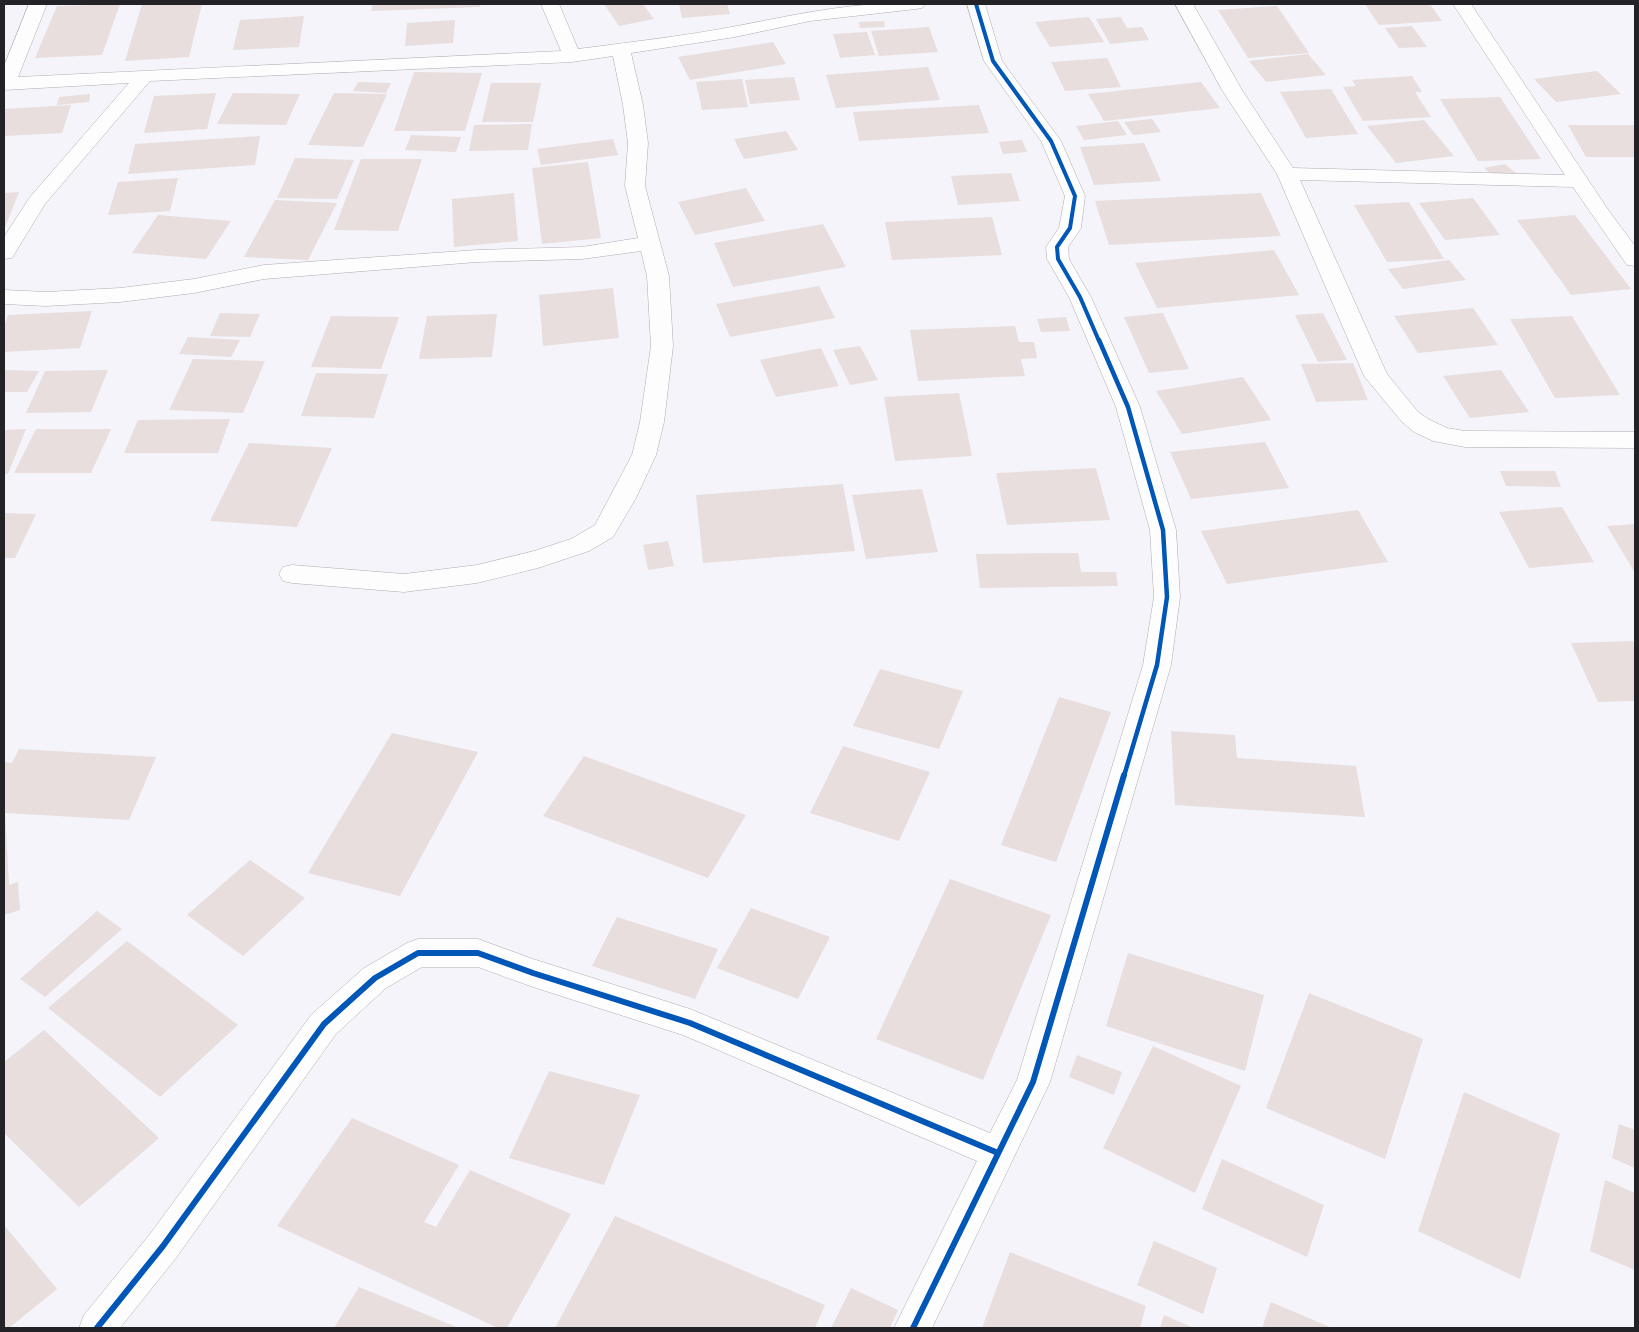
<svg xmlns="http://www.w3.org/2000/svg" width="1639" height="1332" font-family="'Public Sans',sans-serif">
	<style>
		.building { fill: #e7dedd }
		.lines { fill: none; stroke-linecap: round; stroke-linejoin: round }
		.minor-casing { stroke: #adadb2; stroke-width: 1 }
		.minor { fill: #fdfdfe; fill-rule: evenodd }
		.cycleway-far2-casing { stroke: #fff; stroke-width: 6 }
		.cycleway-far1-casing { stroke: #fff; stroke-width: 8 }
		.cycleway-casing { stroke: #fff; stroke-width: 9 }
		.cycleway-far2 { stroke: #0057b8; stroke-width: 4 }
		.cycleway-far1 { stroke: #0057b8; stroke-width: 4.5 }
		.cycleway { stroke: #0057b8; stroke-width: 6 }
	</style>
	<rect width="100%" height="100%" fill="#f4f4fa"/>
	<path class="building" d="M120 4 102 55 35 58 57 6Z
		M142 4H202L189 57 125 61Z
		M373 4H481L480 7 371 11Z
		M604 4H643L654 19 619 26Z
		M679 4H727L730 14 682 18Z
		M1365 4H1430L1442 21 1379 25Z
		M1277 6 1309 53 1248 58 1218 10Z
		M304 16 299 47 233 50 240 20Z
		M1089 17 1104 42 1050 47 1035 22Z
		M1121 17 1127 28 1142 27 1149 40 1110 44 1096 19Z
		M455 20 453 43 405 46 407 23Z
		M884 21 885 27 860 28 859 22Z
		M1412 26 1427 47 1399 48 1385 28Z
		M929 27 938 52 879 56 871 31Z
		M867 32 875 55 840 58 833 34Z
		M773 42 786 64 690 80 678 57Z
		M1308 54 1326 75 1266 82 1249 61Z
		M1107 58 1121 87 1065 91 1051 62Z
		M928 67 940 100 836 108 826 75Z
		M1597 71 1621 94 1556 102 1534 79Z
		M414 72 482 73 465 131H394Z
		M1412 76 1422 92H1415L1431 117 1363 121 1343 87 1356 86 1352 80Z
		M794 77 800 100 750 104 745 80Z
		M742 79 748 107 702 110 696 82Z
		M358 82 391 83 386 93 353 91Z
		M1201 82 1220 108 1104 121 1088 94Z
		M491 83H541L533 122H482Z
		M1331 89 1358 134 1306 138 1280 92Z
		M216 93 207 129 144 133 154 96Z
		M233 93 300 94 286 125 217 124Z
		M334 93 387 94 363 147 308 145Z
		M90 94 89 102 57 105 59 97Z
		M1500 97 1541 159 1478 161 1440 99Z
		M71 105 62 133 4 136V109Z
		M979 105 989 133 859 141 853 112Z
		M1152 119 1161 132 1133 135 1124 122Z
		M1424 120 1454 156 1396 163 1367 126Z
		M1118 121 1127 135 1084 140 1076 126Z
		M532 124 528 150 469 151 474 125Z
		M1568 125H1635V157H1586Z
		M786 131 798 150 744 159 734 139Z
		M411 135 461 137 456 152 405 150Z
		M260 136 255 165 128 174 135 144Z
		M613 139 618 155 541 165 537 149Z
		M1022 140 1027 152 1003 154 999 142Z
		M1144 143 1161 181 1094 185 1080 147Z
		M295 158 354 160 337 199 277 198Z
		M361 159H422L398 231 334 230Z
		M588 162 601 238 542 244 532 168Z
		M1505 164 1517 174 1495 178 1484 168Z
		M1011 173 1020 201 958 205 951 176Z
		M178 178 170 211 108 215 118 182Z
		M746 188 765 221 695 235 678 202Z
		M19 192 4 230V193Z
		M514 193 518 241 454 247 452 199Z
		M1261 193 1281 236 1109 245 1095 201Z
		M1473 198 1500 235 1445 240 1419 203Z
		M275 200 337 203 308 260 244 257Z
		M1409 202 1444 259 1387 262 1354 205Z
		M158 215 231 221 206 259 132 253Z
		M1575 215 1631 289 1571 295 1517 220Z
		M992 217 1002 255 892 260 885 222Z
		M823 224 846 267 733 287 714 243Z
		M1274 250 1299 295 1157 308 1135 263Z
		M1449 260 1466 280 1403 289 1388 269Z
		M819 286 835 318 730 337 716 304Z
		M613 288 619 338 543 346 539 295Z
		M1473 308 1498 345 1418 353 1394 316Z
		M92 311 80 348 4 352V327L8 315Z
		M220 313 260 314 250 337 210 336Z
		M1163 313 1189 369 1149 373 1124 317Z
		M1323 313 1347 360 1318 362 1295 315Z
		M497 314 492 357 419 359 427 316Z
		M331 316 399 317 381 369 311 367Z
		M1572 316 1620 395 1555 398 1510 319Z
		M1066 317 1070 331 1041 332 1037 319Z
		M1015 326 1019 342H1034L1037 358 1021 359 1025 376 918 381 910 330Z
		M188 337 240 340 231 357 179 354Z
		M860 346 878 380 850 385 833 350Z
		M821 348 839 386 776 397 760 360Z
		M193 359 265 361 243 413 169 410Z
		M1353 363 1368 400 1316 402 1301 364Z
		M4 370 39 371 27 392H4Z
		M108 370 91 412 26 413 45 371Z
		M1501 370 1529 412 1470 418 1443 376Z
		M316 373 388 374 374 418 301 416Z
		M1243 377 1271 420 1182 434 1156 391Z
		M959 393 972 456 895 461 884 397Z
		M230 419 218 453H124L138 420Z
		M26 429 8 474H4V430Z
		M36 429H111L91 473H14Z
		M1265 442 1289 488 1191 499 1170 452Z
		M249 443 332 448 297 527 210 521Z
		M1096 468 1110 520 1007 525 996 473Z
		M1500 471H1555L1561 487 1506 486Z
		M843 484 855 551 703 563 696 495Z
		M922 489 938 552 866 559 852 495Z
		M1562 507 1594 562 1529 568 1499 512Z
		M1358 510 1388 562 1227 584 1201 531Z
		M4 513 36 514 15 558H4Z
		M1635 524V573L1607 526Z
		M668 541 674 566 648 570 643 545Z
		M1078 553 1081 572H1116L1118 586 980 588 976 554Z
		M1633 641 1635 646V701L1598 702 1571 643Z
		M880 669 963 691 939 749 853 726Z
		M1059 697 1111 712 1056 862 1001 845Z
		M1171 731 1235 735 1237 758 1356 766 1365 817 1175 805Z
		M392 733 478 752 400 896 308 873Z
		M843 746 930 772 899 841 810 813Z
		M19 749 156 757 129 820 5 813 9 885 18 882 20 910 4 915V762L12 763Z
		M584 756 746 815 708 878 543 816Z
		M250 860 305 898 243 956 187 915Z
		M950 879 1051 915 983 1080 876 1039Z
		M751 908 830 937 798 999 717 968Z
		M97 911 122 929 45 997 20 979Z
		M617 917 718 949 695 999 592 966Z
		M127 941 238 1025 160 1097 48 1008Z
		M1128 953 1264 995 1245 1071 1106 1026Z
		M1309 993 1423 1039 1385 1159 1266 1108Z
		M44 1030 159 1138 79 1207 4 1133V1062Z
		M1153 1046 1241 1086 1195 1193 1103 1148Z
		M1077 1055 1122 1072 1114 1095 1069 1077Z
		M549 1071 640 1095 604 1185 509 1158Z
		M1464 1092 1560 1134 1520 1279 1418 1231Z
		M352 1118 459 1165 424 1222 436 1227 470 1170 571 1214 507 1328H498L277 1226Z
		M1619 1124 1635 1130V1168L1612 1158Z
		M1222 1159 1324 1205 1307 1257 1202 1209Z
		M1605 1180 1635 1193V1270L1590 1251Z
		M615 1216 825 1305 815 1328H555Z
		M4 1225 57 1289 9 1328H4Z
		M1154 1241 1217 1268 1203 1314 1137 1285Z
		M1010 1252 1146 1306 1140 1328H982Z
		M359 1287 459 1328H334Z
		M851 1288 898 1310 890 1328H831Z
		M1271 1302 1332 1328H1262Z
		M1164 1315 1194 1328H1160Z"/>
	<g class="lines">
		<g class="minor-casing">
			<path id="minor" d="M29 4H47L18 77 561 51 541 4H559L578 49C631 42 685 36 737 26 799 14 861 0 925 4L922 8 916 9 810 21 735 37 631 53 643 105 648 143 645 186 669 276 673 346 664 422 656 455 636 498 613 537 589 551 538 568 477 583 404 592 292 583 283 581 279 574 283 567 292 565 404 574 477 565 534 551 571 539 595 525 632 455 640 422 651 346 647 276 641 251 582 259 477 262 264 279 194 293 120 302 46 306 4 304V290L46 292 120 288 194 279 264 265 477 250 582 247 638 238 625 186 628 143 623 105 613 56 572 62 150 81 45 204 12 258 4 259V237L30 197 129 83 4 90V66Z
				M967 4H985L1002 61 1061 141 1085 196 1081 228 1068 247 1069 259 1091 297 1140 407 1176 530 1180 597 1171 665 1050 1082 932 1328H894L977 1161 683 1035 533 987 478 967H422L386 988 336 1034 176 1258 120 1328H79L84 1315 150 1234 312 1014 364 968 407 943 418 939H478L533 959 690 1009 990 1133 1017 1080 1143 665 1154 597 1150 530 1116 407 1069 297 1047 259 1046 247 1059 228 1065 196 1041 141 984 61Z
				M1175 4H1193L1242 90 1293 168 1565 175 1453 4H1471L1609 211 1635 246V266L1627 265 1573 187 1300 180 1387 374 1418 412 1430 420 1447 428 1465 431 1635 432V448L1465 447 1433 441 1414 432 1402 422 1364 376 1277 174 1222 90Z"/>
		</g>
		<use href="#minor" class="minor"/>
		<g class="cycleway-far2-casing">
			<path id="cycleway-far2" d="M976 4 993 61 1051 141 1075 196 1070 228 1057 247 1058 259 1080 297 1099 341"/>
		</g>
		<g class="cycleway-far1-casing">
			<path id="cycleway-far1" d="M1099 340 1128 407 1163 530 1167 597 1157 665 1124 776"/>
		</g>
		<g class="cycleway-casing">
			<path id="cycleway" d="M97 1328 163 1246 324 1024 375 978 418 953H478L533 973 690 1023 998 1153
				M913 1328 1033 1082 1124 775"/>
		</g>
		<use href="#cycleway-far2" class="cycleway-far2"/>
		<use href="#cycleway-far1" class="cycleway-far1"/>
		<use href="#cycleway" class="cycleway"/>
	</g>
	<rect width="1639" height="1332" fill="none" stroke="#232327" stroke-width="10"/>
</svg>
